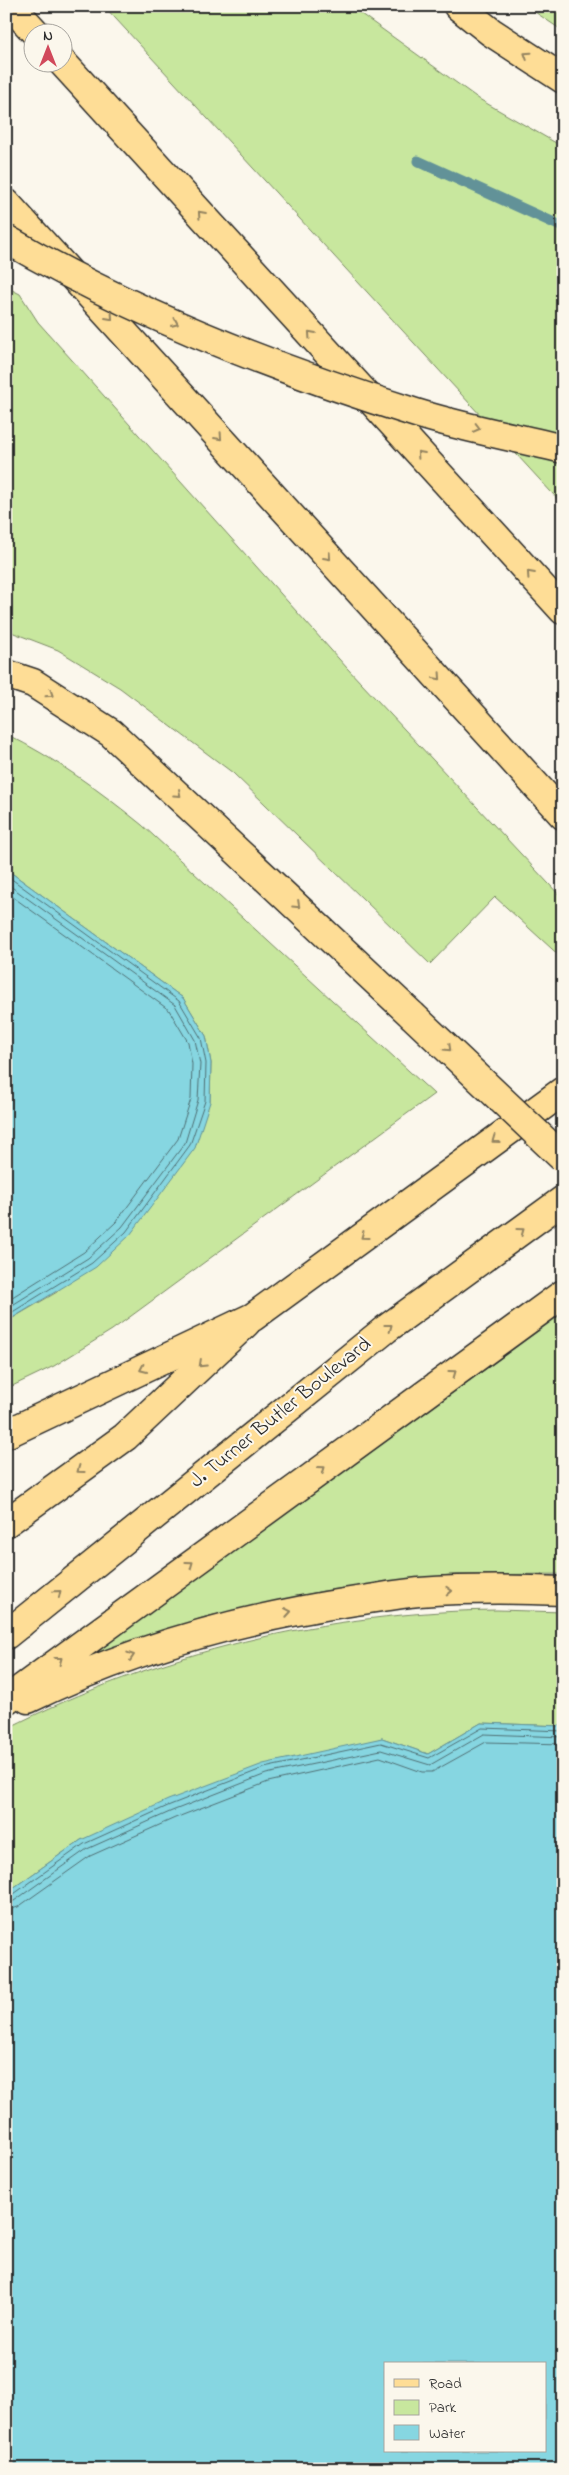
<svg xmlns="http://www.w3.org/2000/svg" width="569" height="2475" font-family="'Indie Flower',sans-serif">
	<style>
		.green { fill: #c8e79e; stroke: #7a8964 }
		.water { fill: #86d6e1; stroke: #629298; fill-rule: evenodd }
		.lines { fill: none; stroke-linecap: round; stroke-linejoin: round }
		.shore { stroke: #4f6f74; stroke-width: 1 }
		.stream { stroke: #629298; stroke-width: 11 }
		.primary-casing { stroke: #2b2b2b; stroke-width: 31 }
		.motorway-casing { stroke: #2b2b2b; stroke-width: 31 }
		.primary { stroke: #fedd96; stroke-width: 28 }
		.motorway { stroke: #fedd96; stroke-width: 28 }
		.motorway-bridge-casing { stroke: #2b2b2b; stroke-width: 31; stroke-linecap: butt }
		.motorway-bridge { stroke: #fedd96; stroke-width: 28 }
		.oneway { stroke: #948460 }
		.labels { text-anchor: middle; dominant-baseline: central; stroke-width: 4; stroke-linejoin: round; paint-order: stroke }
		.street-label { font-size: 21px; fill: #2b2b2b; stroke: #fbf7ec }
	</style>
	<rect width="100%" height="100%" fill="#fbf7ec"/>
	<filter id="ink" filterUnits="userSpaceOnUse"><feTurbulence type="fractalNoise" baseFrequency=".02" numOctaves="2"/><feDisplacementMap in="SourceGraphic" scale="10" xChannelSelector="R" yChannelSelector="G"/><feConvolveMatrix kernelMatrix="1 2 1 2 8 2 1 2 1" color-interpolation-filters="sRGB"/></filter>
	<g filter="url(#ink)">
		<path class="green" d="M104 6H350L479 99 563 147V505Z
			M526 6H563V31Z
			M6 287 20 294 38 322 347 668 563 899V959L495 897 430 964 233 773 120 688 58 650 6 630Z
			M6 734C55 758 100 791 142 825L434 1094 112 1330 54 1366 6 1389V1322L57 1292 210 1102 211 1063 206 1036 183 998 6 869Z
			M563 1313V1574L450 1575 323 1591 205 1617 87 1658Z
			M497 1610 563 1612V1726L481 1723 428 1754 382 1738 81 1840 6 1893V1729C158 1652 326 1612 497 1610Z"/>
		<path class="water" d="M6 869 183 998 206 1036 211 1063 210 1102 195 1148 130 1235 96 1267 6 1322Z
			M481 1723 563 1726V2469H6V1893L81 1840 168 1800 263 1764 382 1738 428 1754ZM385 2364H545V2451H385Z"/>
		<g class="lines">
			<path class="shore" d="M6 875 179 1001 201 1038 206 1063 205 1101 190 1145 126 1232 92 1263 6 1316
				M6 883 175 1005 195 1040 200 1064 198 1100 185 1143 122 1227 88 1258 6 1309
				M6 892 169 1010 188 1042 192 1064 191 1099 178 1139 116 1222 84 1252 6 1301
				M6 1897 11 1896 84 1844 170 1805 264 1768 381 1743 429 1758 482 1728 563 1731
				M6 1903 14 1901 87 1849 172 1811 266 1774 381 1750 430 1765 484 1734 563 1737
				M6 1911 18 1907 90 1856 175 1818 268 1782 380 1757 422 1772H432L486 1742 563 1744"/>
			<path class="stream" d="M418 161 563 227"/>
			<g class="primary-casing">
				<path id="primary" d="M6 1523 125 1437 246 1323
					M6 1635 386 1329 563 1200"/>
			</g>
			<g class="motorway-casing">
				<path id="motorway" d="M11 6 35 32
					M458 6 491 32 563 79
					M62 62 563 610
					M6 203 563 815
					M6 674 33 683 111 733 412 1015
					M6 1434 253 1317 563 1091
					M6 1630 20 1624
					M28 1699C131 1649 242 1618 356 1601 377 1598 398 1594 419 1592 467 1589 515 1589 563 1591
					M6 1700 563 1294"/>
			</g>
			<use href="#primary" class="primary"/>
			<use href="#motorway" class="motorway"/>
			<g class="motorway-bridge-casing">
				<path id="motorway-bridge" d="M6 239C134 314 275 369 416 413 464 428 514 437 563 449
					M412 1015 563 1158"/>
			</g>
			<use href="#motorway-bridge" class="motorway-bridge"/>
		</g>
		<defs><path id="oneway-chevron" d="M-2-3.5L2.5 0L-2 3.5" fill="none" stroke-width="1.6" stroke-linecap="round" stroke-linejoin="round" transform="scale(1.25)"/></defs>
		<g class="oneway">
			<use href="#oneway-chevron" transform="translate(527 55) rotate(-147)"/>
			<use href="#oneway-chevron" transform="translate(201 214) rotate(-132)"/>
			<use href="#oneway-chevron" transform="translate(110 317) rotate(48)"/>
			<use href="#oneway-chevron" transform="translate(175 323) rotate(24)"/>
			<use href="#oneway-chevron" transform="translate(311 334) rotate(-132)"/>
			<use href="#oneway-chevron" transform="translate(477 428) rotate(14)"/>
			<use href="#oneway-chevron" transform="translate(219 437) rotate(48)"/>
			<use href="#oneway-chevron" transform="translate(420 454) rotate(-132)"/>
			<use href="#oneway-chevron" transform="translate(328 557) rotate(48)"/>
			<use href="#oneway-chevron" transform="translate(530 574) rotate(-132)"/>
			<use href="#oneway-chevron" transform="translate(438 677) rotate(48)"/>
			<use href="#oneway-chevron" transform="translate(50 694) rotate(33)"/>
			<use href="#oneway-chevron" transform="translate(178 794) rotate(42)"/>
			<use href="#oneway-chevron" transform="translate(297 905) rotate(43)"/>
			<use href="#oneway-chevron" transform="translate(448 1048) rotate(44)"/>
			<use href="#oneway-chevron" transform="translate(495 1140) rotate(144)"/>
			<use href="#oneway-chevron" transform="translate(521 1231) rotate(-36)"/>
			<use href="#oneway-chevron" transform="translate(364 1236) rotate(144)"/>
			<use href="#oneway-chevron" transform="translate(389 1327) rotate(-37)"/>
			<use href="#oneway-chevron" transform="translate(202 1364) rotate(137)"/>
			<use href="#oneway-chevron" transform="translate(143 1369) rotate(155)"/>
			<use href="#oneway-chevron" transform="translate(453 1373) rotate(-36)"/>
			<use href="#oneway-chevron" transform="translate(322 1469) rotate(-36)"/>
			<use href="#oneway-chevron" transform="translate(80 1470) rotate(144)"/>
			<use href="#oneway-chevron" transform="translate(190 1564) rotate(-36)"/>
			<use href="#oneway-chevron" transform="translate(449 1591) rotate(-2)"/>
			<use href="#oneway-chevron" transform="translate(58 1593) rotate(-39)"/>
			<use href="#oneway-chevron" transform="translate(288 1612) rotate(-10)"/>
			<use href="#oneway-chevron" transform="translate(131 1656) rotate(-18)"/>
			<use href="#oneway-chevron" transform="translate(59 1660) rotate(-37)"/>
		</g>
	</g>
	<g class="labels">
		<g class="street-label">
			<text transform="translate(281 1413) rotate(-39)">J. Turner Butler Boulevard</text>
		</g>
	</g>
	<rect width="569" height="2475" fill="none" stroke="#fbf7ec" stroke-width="25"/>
	<rect x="12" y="12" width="544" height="2450" fill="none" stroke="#2b2b2b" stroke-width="2" filter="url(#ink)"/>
	<rect x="384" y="2362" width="162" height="90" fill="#fbf7ec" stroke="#a8a59f"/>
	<rect x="394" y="2379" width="25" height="8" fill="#fedd96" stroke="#a8a59f"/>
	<text x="429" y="2388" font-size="15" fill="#2b2b2b">Road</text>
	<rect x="394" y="2400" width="25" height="15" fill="#c8e79e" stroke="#a8a59f"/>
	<text x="429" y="2412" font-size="15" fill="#2b2b2b">Park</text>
	<rect x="394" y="2425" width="25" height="15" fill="#86d6e1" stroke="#a8a59f"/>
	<text x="429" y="2438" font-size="15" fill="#2b2b2b">Water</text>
	<g transform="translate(48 48)"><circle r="24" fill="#fbf7ec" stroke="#a8a59f"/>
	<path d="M0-4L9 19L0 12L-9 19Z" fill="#d1495b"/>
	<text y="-8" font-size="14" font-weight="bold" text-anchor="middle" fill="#2b2b2b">N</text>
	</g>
</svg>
